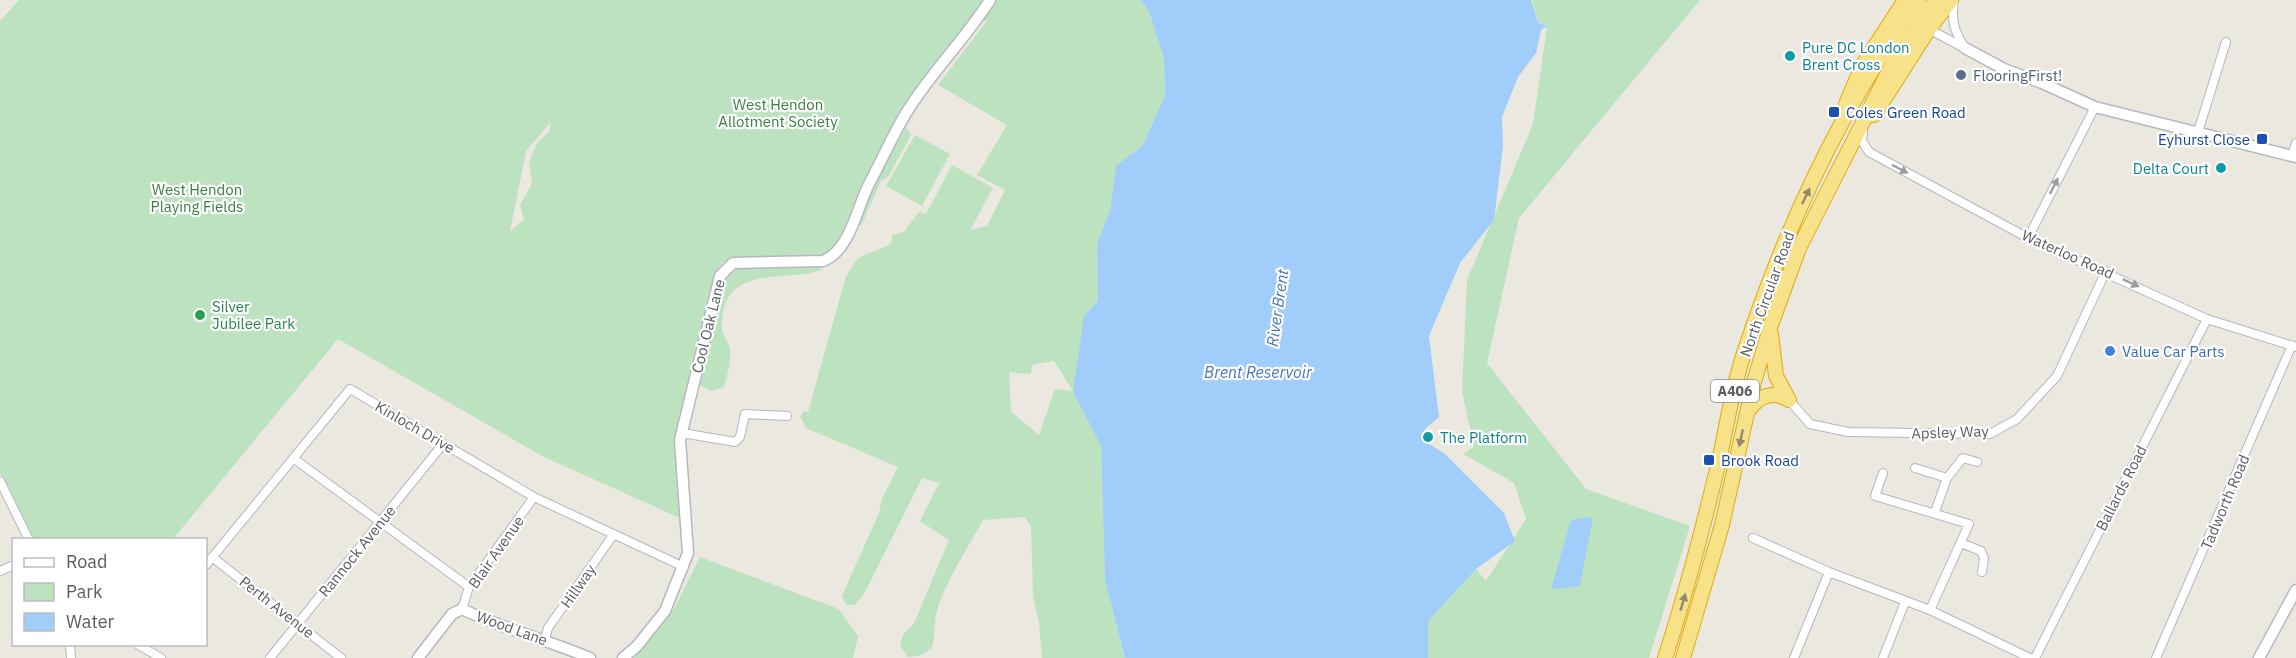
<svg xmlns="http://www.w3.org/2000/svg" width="2296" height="658" font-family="'IBM Plex Sans',sans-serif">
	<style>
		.green { fill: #bce2bf; fill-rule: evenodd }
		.water { fill: #a0cdfa }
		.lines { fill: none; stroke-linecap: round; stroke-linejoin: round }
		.street-casing { stroke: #b5b7bc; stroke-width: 10 }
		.secondary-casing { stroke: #b5b8be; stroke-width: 13 }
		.highway-casing { stroke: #dfaa0c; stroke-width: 16 }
		.street { stroke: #fff; stroke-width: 8 }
		.secondary { stroke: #fff; stroke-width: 10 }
		.highway { stroke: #f7e28a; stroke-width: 14 }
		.oneway { fill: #9b9da0 }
		.oneway2 { fill: #908a6f }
		.culture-dot { fill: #0f9aa8; stroke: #fff; stroke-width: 2 }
		.service-dot { fill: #5c6f8a; stroke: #fff; stroke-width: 2 }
		.transit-dot { fill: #1a4fb4; stroke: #fff; stroke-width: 2 }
		.leisure-dot { fill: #2e9e5b; stroke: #fff; stroke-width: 2 }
		.shop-dot { fill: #3f7fe0; stroke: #fff; stroke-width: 2 }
		.labels { text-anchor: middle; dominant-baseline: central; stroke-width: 4.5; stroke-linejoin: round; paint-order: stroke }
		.shield { fill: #fff; stroke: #8a8c90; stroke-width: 1.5 }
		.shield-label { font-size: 14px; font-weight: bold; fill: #585b60 }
		.culture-label { font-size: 15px; fill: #0d838f; stroke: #fff; text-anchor: start }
		.service-label { font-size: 15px; fill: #4e5e75; stroke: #fff; text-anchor: start }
		.park-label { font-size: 15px; fill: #387f40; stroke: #fff }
		.transit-label { font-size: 15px; fill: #164399; stroke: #fff; text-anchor: start }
		.street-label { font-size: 15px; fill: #585b60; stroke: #fff }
		.leisure-label { font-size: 15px; fill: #27864d; stroke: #fff; text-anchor: start }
		.shop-label { font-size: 15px; fill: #366cbe; stroke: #fff; text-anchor: start }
		.water-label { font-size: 16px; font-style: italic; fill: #4577bb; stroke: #fff }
	</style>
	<rect width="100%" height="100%" fill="#ebe9df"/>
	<path class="green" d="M19 0H1140L1149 11 1164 59 1165 95 1143 145 1116 167 1110 211 1097 244 1098 301 1073 392 1101 446 1105 581 1125 658H1042L1039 623 1033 596 1031 526 1024 517 983 520C968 548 943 585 936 615 934 626 935 636 932 648L919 656 908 657 900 646 903 635 914 623 949 540 920 521 939 483 922 478 865 592 855 605H846L842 596 879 513 882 499 898 467 806 428 800 416 804 411 808 412 846 276 858 258 891 244 892 235 904 232 919 212 926 214 952 165 993 188 970 230 987 226 1005 190 977 175 1007 125 938 85 986 22 974 14 950 50 906 102 857 196 839 240 826 255 738 257 722 263 718 270 678 468H676L680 518 544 457 338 339 173 539H33L0 473V21ZM551 122 549 131 537 143 529 162 532 183 520 205 524 220 510 231 526 151ZM1054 361 1073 391 1055 389 1039 435 1011 412 1009 372 1031 374 1032 365Z
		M1532 0H1700L1519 218 1487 363 1586 489 1690 526 1649 658H1428V621L1476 569 1486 581 1526 519 1514 483 1463 454 1474 447 1462 391 1467 280 1533 124 1547 26 1538 21Z
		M906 127 911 135 888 177 881 181 861 226 857 222 866 198Z
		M915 135 950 154 922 206 886 186Z
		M817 263 821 270 811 273C770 280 721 269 722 328 722 335 727 339 729 345 733 356 727 376 724 387L711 391 700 385 722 279 732 268Z
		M700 557 839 609 858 636 853 658H634L673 611Z"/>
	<path class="water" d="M1140 0H1531L1538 22 1547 26 1541 30 1536 53 1518 77 1502 117 1503 146 1494 220 1460 263 1429 336 1439 417 1425 429 1421 439 1445 454 1504 513 1515 541 1476 569 1428 621V658H1125L1105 581 1101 446 1073 392 1084 316 1098 301 1097 244 1110 211 1116 166 1143 145 1165 95 1164 59 1149 11Z
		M1593 517 1580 586 1551 589 1571 520Z"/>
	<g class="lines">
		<g class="street-casing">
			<path id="street" d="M1954 0C1951 21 1954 31 1965 48
				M1929 29 1964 48
				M1863 132 1862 141 1869 152 2028 238 2207 319 2296 347
				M2198 132 2226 42
				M2292 156 2296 143
				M2028 238 2095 107
				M1789 400 1810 424 1848 432 1990 434 2017 419 2057 376 2106 271
				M682 433 735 442 740 437 745 414 787 416
				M293 458 469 587
				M1915 468 1947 478 1935 512
				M1883 473 1875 496 1969 524 1930 610
				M1947 478 1963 458 1977 462
				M0 481 29 540
				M1753 538 1829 572 1930 610 2030 658
				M1961 543 1981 551 1984 558 1982 572
				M212 557 341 658
				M206 565 350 389 534 497 684 567
				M0 571 14 565
				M462 609 469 587 534 497
				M545 639 548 628 614 534
				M70 644 71 658
				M137 644 161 658
				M270 658 443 444
				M1794 658 1829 572
				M1883 658 1905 602
				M2035 658 2207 319
				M2156 658 2292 345"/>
		</g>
		<g class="secondary-casing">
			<path id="secondary" d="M1965 48 2004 69 2042 83 2095 107 2296 157
				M418 658 452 614 462 609C503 629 548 640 590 658
				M623 658 637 646 665 611 688 553 680 440 720 276 733 263 823 261C850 251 857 207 869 184 882 160 893 134 908 110 932 72 965 39 990 0
				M2259 658 2296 590"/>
		</g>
		<g class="highway-casing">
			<path id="highway" d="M1846 104 1862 66 1905 0
				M1874 115 1929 29 1951 0
				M1771 334 1776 376 1789 400
				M1748 411C1759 396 1772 390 1789 400
				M1665 658C1686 593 1703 528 1719 461 1727 424 1733 384 1746 347 1787 224 1843 104 1919 0
				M1683 658 1722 525 1754 382 1771 325 1799 248 1895 59 1936 0"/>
		</g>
		<use href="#street" class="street"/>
		<use href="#secondary" class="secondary"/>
		<use href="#highway" class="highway"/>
	</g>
	<defs><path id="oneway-solid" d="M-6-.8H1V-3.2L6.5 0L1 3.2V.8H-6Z" transform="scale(1.5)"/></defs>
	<g class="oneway">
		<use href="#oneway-solid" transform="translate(1900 169) rotate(28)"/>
		<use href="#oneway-solid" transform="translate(2054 186) rotate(-63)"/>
		<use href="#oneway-solid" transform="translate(2131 283) rotate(25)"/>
	</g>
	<g class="oneway2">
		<use href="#oneway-solid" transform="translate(1806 196) rotate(-64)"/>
		<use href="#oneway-solid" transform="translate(1741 438) rotate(102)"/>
		<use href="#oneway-solid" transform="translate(1683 602) rotate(-74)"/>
	</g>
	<g class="culture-dot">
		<circle cx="1790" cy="56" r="6"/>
		<circle cx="2221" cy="168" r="6"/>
		<circle cx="1428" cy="437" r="6"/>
	</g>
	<circle class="service-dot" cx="1961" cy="75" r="6"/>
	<g class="transit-dot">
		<rect x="1828" y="106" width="12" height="12" rx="3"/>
		<rect x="2256" y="133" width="12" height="12" rx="3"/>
		<rect x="1703" y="454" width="12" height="12" rx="3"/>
	</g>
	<circle class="leisure-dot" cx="200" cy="315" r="6"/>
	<circle class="shop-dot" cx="2110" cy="351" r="6"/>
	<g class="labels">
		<rect class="shield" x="1711" y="380" width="48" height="22" rx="4.5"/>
		<g class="shield-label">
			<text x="1735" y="391">A406</text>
		</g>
		<g class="culture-label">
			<text x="1802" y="47">Pure DC London<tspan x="1802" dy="17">Brent Cross</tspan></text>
			<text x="2209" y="168" text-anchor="end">Delta Court</text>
			<text x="1440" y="437">The Platform</text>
		</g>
		<g class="service-label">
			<text x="1973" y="75">FlooringFirst!</text>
		</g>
		<g class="park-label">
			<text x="778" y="104">West Hendon<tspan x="778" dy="17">Allotment Society</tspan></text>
			<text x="197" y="189">West Hendon<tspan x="197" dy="17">Playing Fields</tspan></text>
		</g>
		<g class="transit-label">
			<text x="1846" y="112">Coles Green Road</text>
			<text x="2250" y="139" text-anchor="end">Eyhurst Close</text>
			<text x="1721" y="460">Brook Road</text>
		</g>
		<g class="street-label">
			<text transform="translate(2068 254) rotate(24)">Waterloo Road</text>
			<text transform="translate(1767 294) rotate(-70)">North Circular Road</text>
			<text transform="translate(708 326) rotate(-76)">Cool Oak Lane</text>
			<text transform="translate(415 427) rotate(30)">Kinloch Drive</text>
			<text transform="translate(1950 432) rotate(-2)">Apsley Way</text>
			<text transform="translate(2121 488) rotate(-63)">Ballards Road</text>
			<text transform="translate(2225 502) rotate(-67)">Tadworth Road</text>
			<text transform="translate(357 551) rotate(-51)">Rannock Avenue</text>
			<text transform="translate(496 552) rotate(-55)">Blair Avenue</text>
			<text transform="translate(578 586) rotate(-55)">Hillway</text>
			<text transform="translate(277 607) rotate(38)">Perth Avenue</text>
			<text transform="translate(512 628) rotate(20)">Wood Lane</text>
		</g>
		<g class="leisure-label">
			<text x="212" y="306">Silver<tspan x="212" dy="17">Jubilee Park</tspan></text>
		</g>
		<g class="shop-label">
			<text x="2122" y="351">Value Car Parts</text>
		</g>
		<g class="water-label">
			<text transform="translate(1277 308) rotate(-82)">River Brent</text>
			<text x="1258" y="372">Brent Reservoir</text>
		</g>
	</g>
	<rect x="12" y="538" width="195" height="108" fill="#ffffff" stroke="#bcbdbf" stroke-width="1.5"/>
	<rect x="24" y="558" width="30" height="9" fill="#ffffff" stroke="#bcbdbf" stroke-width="1.5"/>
	<text x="66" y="568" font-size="18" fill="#585b60">Road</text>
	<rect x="24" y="583" width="30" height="18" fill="#bce2bf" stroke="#bcbdbf" stroke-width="1.5"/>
	<text x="66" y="598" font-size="18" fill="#585b60">Park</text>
	<rect x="24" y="613" width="30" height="18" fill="#a0cdfa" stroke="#bcbdbf" stroke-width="1.5"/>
	<text x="66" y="628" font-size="18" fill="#585b60">Water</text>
</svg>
